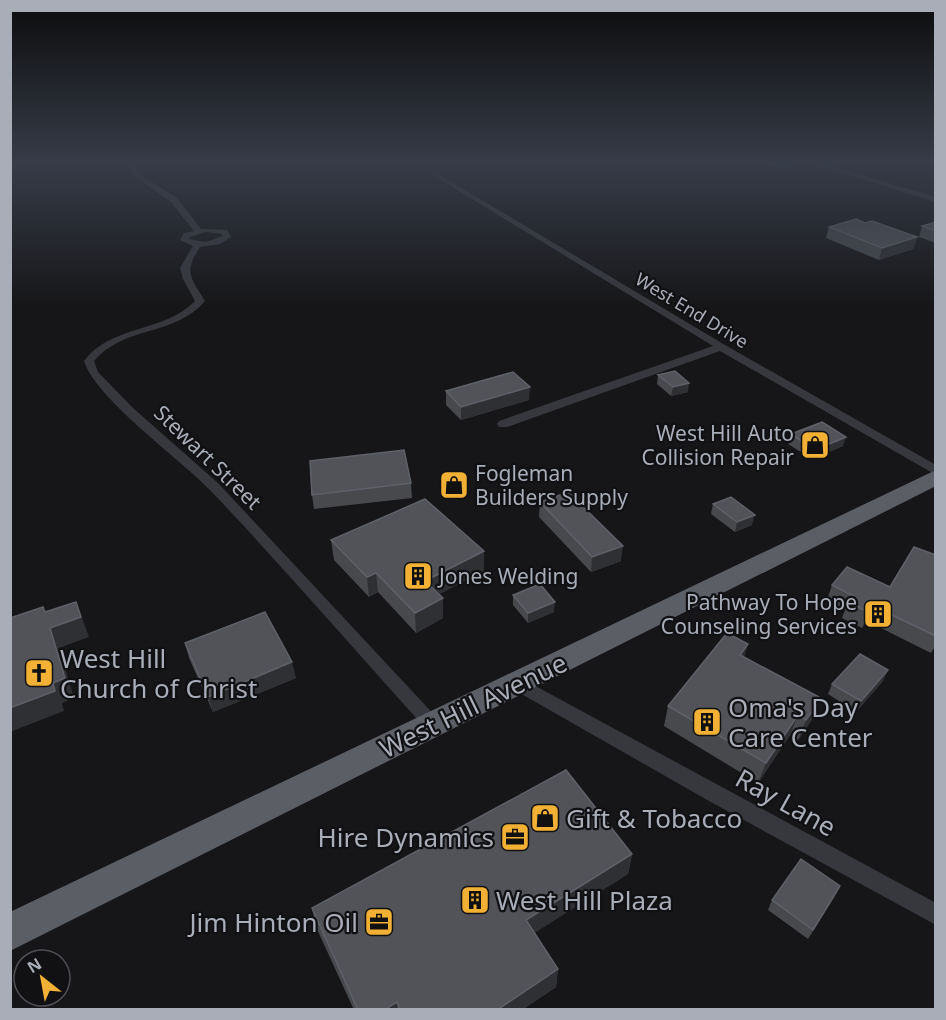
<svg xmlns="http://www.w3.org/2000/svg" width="946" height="1020" font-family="'Noto Sans',sans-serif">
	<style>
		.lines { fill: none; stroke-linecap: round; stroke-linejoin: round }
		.minor { fill: #37383d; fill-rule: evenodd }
		.trunk { fill: #5b5e65; fill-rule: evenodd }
		.wall { fill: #47494d }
		.shaded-wall { fill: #2f3033 }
		.building { fill: #525359; stroke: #5f6168; stroke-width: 1.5 }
		.labels { text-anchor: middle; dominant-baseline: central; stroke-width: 4.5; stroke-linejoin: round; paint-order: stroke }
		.far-street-label { font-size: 18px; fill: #a8adb8; stroke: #111113 }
		.poi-label { font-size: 21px; fill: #a8adb8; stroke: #111113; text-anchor: end }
		.street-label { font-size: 21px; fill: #a8adb8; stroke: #111113 }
		.near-poi-label { font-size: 26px; fill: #a8adb8; stroke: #111113; text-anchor: start }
		.near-street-label { font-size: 26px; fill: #a8adb8; stroke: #111113 }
	</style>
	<rect width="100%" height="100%" fill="#161618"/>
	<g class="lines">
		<path class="minor" d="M128 164H134L138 173 177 198 201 229 227 230 231 237 220 244 200 247C183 272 191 278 205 301 176 336 123 326 94 361L98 372 133 408 218 483 439 720 442 725 439 730 433 732 427 730C355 650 284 568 210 490 179 458 96 399 84 361 112 324 164 333 195 301L183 279 180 268 193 246 180 240 184 233 194 231 171 202 133 175ZM206 232 221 234 223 236 206 242 189 239 190 237Z
			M813 164H824L936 197V202Z
			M431 172H435L725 345 936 465V475L720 351 507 427H499L497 424 499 421 713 346 431 174Z
			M517 676 936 903V925L709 801 511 688 509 683 511 678Z"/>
		<path class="trunk" d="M936 470V486L10 951V912Z"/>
	</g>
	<path class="wall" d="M770 164H796L781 168Z
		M936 222V243L919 237 922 226Z
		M865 223 917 237 913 249 879 260 826 238 829 227Z
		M658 375 688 392 671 396 657 384Z
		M446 391 529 400 461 420 446 405Z
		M791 434 843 446 812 459 788 444Z
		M411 483 412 498 314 509 312 495Z
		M540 502 621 561 591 572 539 517Z
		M713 504 752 525 735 532 711 514Z
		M331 540 484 571 439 594 443 618 416 633 378 592 369 597 334 560Z
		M936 555V645L931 653 867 621 862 628 842 618 845 610 827 600 832 585 890 587Z
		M513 595 554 612 528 623 513 605Z
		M185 643 296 678 213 712 189 658Z
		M744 658 821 698 813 718 798 740 790 735 758 783 664 726 668 706Z
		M883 681 856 712 828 694 832 684Z
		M632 854 628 874 534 932 558 969 556 987 522 1010H354L316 927 312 908Z
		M835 896 808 939 768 910 772 900Z"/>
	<path class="shaded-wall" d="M782 164H796L781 168Z
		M917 237 913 249 879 260 882 248Z
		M689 383 688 392 671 396 673 387Z
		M530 387 529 400 461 420V407Z
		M846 437 843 446 812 459 815 450Z
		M755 515 752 525 735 532 737 522Z
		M623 546 621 561 591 572 592 557Z
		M484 551V571L426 601 425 581Z
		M376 573 378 592 369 597 367 577Z
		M443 598V618L416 633 415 613Z
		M76 602 89 637 59 648 74 698 62 703 64 711 10 732V708L53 683 45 612 43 607 52 627Z
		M555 602 554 612 528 623V613Z
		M873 606 867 621 862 628 868 612Z
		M748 644 742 664 740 655Z
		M292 662 296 678 213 712 208 697Z
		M888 670 883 681 856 712 861 701Z
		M821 698 813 718 798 740 806 720Z
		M798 715 790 735 758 783 766 763Z
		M632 854 628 874 525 939 526 920Z
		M840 886 835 896 808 939 813 930Z
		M558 969 556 987 522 1010H497Z
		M397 1002 398 1010H384Z"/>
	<path class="building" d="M856 219 865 223 872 221 917 237 882 248 829 227Z
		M936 222V231L922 226Z
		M675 371 689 383 673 387 658 375Z
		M513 372 530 387 461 407 446 391Z
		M822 422 846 437 815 450 791 434Z
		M404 450 411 483 312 495 310 461Z
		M568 492 623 546 592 557 540 502Z
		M731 497 755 515 737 522 713 504Z
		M425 499 484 551 425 581 443 598 415 613 376 573 367 577 331 540Z
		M914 547 936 555V636L873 606 868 612 848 602 853 596 832 585 847 567 890 587Z
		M540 584 555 602 528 613 513 595Z
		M76 602 81 617 50 628 65 678 53 683 55 691 10 708V618L43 607 45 612Z
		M265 612 292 662 208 697 185 643Z
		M727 633 748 644 740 655 821 698 806 720 798 715 766 763 668 706Z
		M860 654 888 670 861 701 832 684Z
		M566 770 632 854 526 920 558 969 497 1010H400L397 1002 384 1010H358L312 908Z
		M801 859 840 886 813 930 772 900Z"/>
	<linearGradient id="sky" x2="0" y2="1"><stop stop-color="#0c0c0d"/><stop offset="0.53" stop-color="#363c48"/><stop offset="1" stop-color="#363c48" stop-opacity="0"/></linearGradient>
	<rect width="946" height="307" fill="url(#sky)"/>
	<defs>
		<g id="shop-square" transform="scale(1.5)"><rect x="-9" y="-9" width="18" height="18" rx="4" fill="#f2b134" stroke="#111113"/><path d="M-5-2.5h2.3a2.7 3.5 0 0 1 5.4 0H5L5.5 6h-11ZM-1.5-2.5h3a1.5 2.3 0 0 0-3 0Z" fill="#111"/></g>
		<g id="building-square" transform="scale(1.5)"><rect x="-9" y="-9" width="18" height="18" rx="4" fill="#f2b134" stroke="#111113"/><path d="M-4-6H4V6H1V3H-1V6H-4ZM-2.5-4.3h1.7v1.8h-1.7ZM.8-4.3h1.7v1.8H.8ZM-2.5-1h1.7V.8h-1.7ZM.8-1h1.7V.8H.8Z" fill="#111"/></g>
		<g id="church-square" transform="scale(1.5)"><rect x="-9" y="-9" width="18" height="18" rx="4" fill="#f2b134" stroke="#111113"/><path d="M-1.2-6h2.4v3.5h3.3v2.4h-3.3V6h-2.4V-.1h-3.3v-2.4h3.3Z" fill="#111"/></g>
		<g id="office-square" transform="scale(1.5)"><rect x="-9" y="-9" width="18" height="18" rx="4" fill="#f2b134" stroke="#111113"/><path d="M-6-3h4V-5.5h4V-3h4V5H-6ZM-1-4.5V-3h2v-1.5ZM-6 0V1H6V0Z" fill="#111"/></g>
	</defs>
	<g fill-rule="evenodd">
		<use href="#shop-square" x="815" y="445"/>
		<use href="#shop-square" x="454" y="485"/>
		<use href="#building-square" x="418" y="576"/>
		<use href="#building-square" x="878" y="614"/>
		<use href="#church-square" x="39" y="673"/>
		<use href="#building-square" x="707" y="722"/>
		<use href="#shop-square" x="545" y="818"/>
		<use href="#office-square" x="515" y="837"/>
		<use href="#building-square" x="475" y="900"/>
		<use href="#office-square" x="379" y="922"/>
	</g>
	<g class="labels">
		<g class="far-street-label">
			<text transform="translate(692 310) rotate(31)">West End Drive</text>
		</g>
		<g class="poi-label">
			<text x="794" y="433">West Hill Auto<tspan x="794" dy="24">Collision Repair</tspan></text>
			<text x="475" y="473" text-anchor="start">Fogleman<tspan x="475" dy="24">Builders Supply</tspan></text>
			<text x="439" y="576" text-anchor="start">Jones Welding</text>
			<text x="857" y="602">Pathway To Hope<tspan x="857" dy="24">Counseling Services</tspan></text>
		</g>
		<g class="street-label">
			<text transform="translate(208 457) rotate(44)">Stewart Street</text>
		</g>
		<g class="near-poi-label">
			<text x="60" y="658">West Hill<tspan x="60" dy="30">Church of Christ</tspan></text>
			<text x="728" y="707">Oma's Day<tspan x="728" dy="30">Care Center</tspan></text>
			<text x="566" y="818">Gift &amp; Tobacco</text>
			<text x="494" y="837" text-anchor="end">Hire Dynamics</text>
			<text x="496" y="900">West Hill Plaza</text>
			<text x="358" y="922" text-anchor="end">Jim Hinton Oil</text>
		</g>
		<g class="near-street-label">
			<text transform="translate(473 705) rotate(-26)">West Hill Avenue</text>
			<text transform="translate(786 802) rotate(29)">Ray Lane</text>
		</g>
	</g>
	<rect width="946" height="1020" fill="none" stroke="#a8adb8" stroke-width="24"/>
	<g transform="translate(42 978) rotate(329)"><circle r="28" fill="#111113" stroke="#4d4f55" stroke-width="1.5"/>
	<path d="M0-4.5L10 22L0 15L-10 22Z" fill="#f2b134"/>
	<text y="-9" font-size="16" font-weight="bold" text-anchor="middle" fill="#a8adb8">N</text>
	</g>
</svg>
